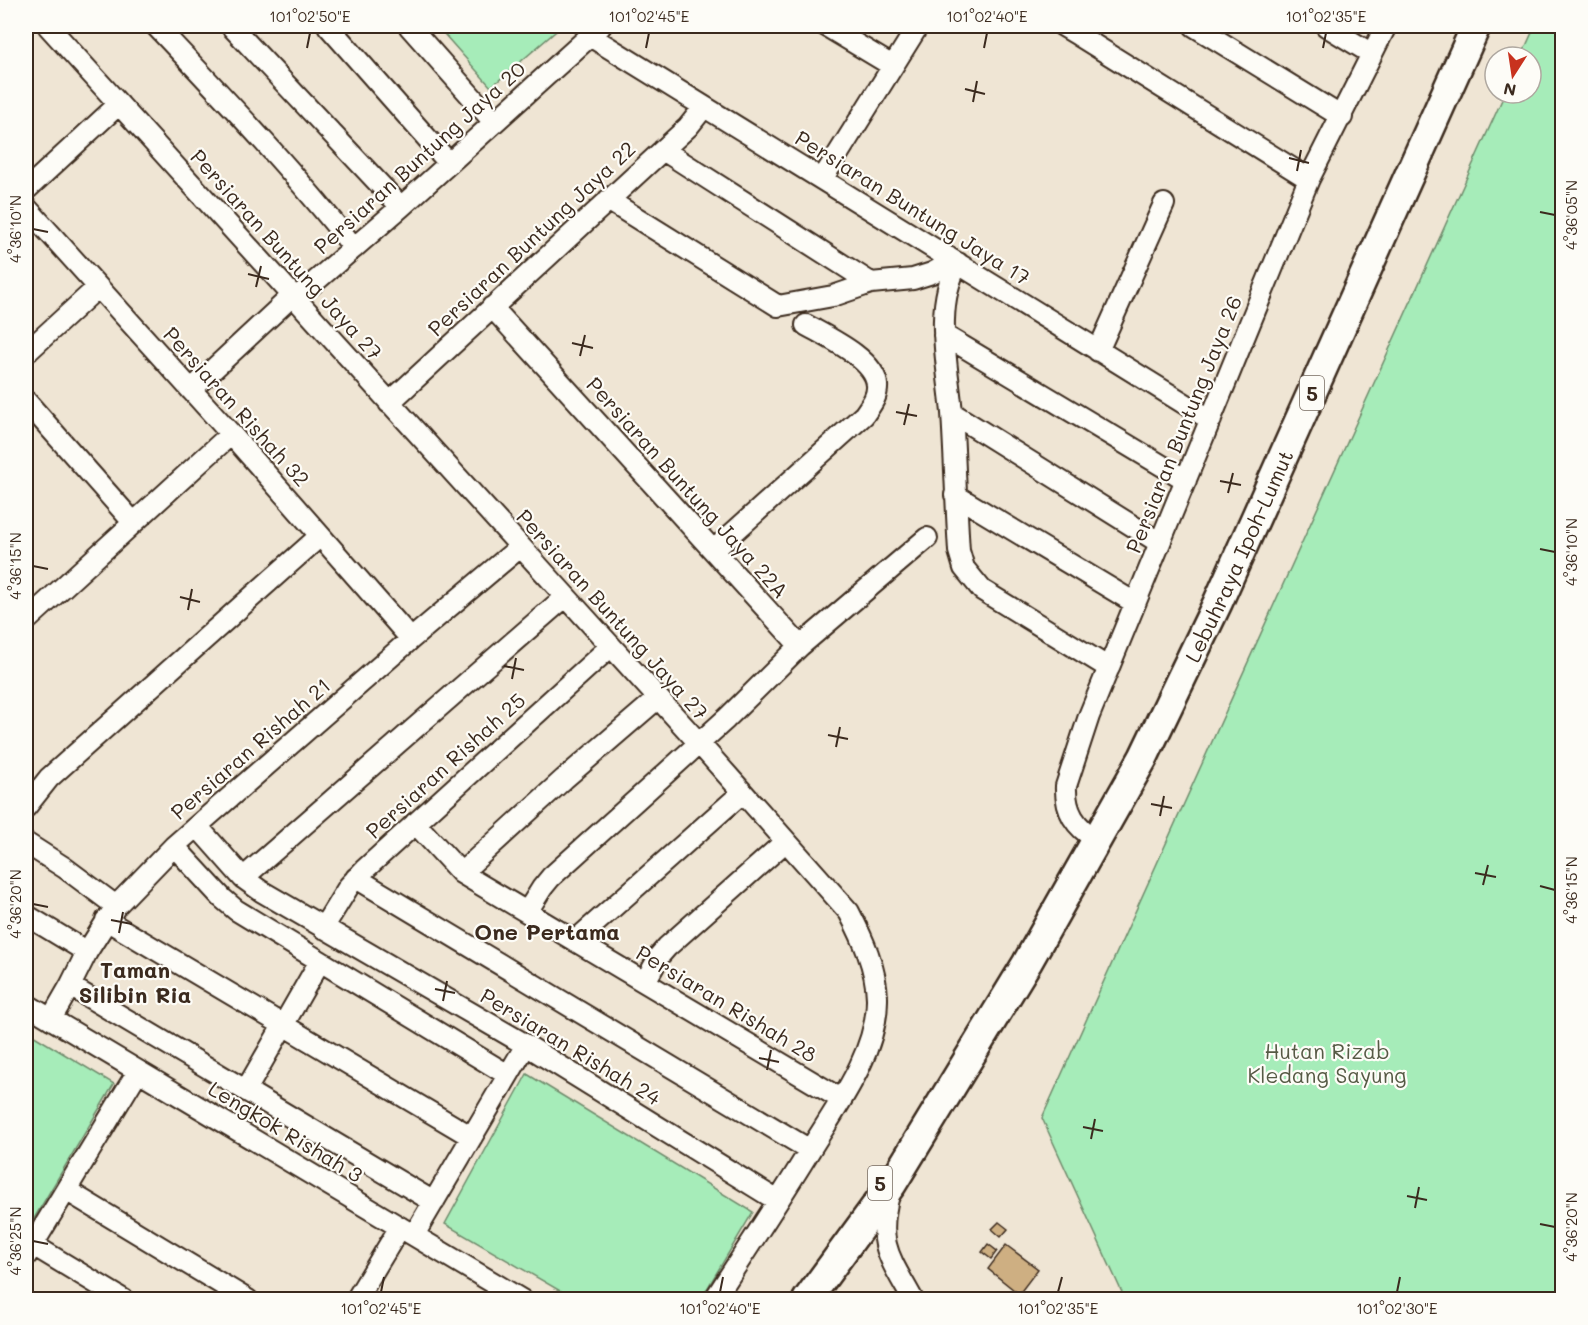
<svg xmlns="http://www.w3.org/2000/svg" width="1588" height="1325" font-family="Mali,sans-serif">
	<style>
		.green { fill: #a6ecb9; stroke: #708b6c; stroke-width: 1.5 }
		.building { fill: #ceaf82; stroke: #3b2a1e; stroke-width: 1.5 }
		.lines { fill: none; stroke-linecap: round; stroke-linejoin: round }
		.minor-casing { stroke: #3b2a1e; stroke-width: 24 }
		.highway-casing { stroke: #3b2a1e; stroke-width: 33 }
		.minor { stroke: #fdfcf7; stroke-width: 20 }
		.highway { stroke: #fdfcf7; stroke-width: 28 }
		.ticks { fill: none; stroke: #3b2a1e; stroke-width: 2 }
		.labels { text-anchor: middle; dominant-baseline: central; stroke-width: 4.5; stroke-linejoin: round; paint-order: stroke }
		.shield { fill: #fdfcf7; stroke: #75695f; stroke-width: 1.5 }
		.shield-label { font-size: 20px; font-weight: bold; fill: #3b2a1e }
		.street-label { font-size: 21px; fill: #3b2a1e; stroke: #fdfcf7 }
		.park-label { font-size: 21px; fill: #565a45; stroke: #fdfcf7 }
		.neighbourhood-label { font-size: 22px; font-weight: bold; fill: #3b2a1e; stroke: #fdfcf7 }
		.neatline { fill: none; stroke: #3b2a1e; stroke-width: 2 }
		.ticks-label { font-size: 15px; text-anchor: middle; fill: #3b2a1e }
	</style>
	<rect width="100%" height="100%" fill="#efe5d4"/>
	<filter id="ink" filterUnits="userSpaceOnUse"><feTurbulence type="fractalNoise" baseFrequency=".0167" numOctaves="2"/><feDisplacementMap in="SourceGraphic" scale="12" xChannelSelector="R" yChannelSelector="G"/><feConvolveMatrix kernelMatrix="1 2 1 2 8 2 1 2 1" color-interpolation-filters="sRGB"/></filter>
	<g filter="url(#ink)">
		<path class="green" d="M437 26H562L491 87Z
			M1535 26H1562V1299H1125L1042 1118 1505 93H1531V57H1521Z
			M26 1031 114 1084 26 1232Z
			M527 1074 753 1212 701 1299H574L445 1224Z"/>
		<path class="building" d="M999 1222 1008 1229 1001 1237 992 1229Z
			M988 1244 997 1251 991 1259 982 1252Z
			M1006 1245 1038 1269 1019 1294 988 1269Z"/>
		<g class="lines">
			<g class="minor-casing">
				<path id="minor" d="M48 26 698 742 849 912C863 939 876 967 877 998 878 1052 837 1106 810 1150 779 1201 746 1250 714 1300
					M156 26C224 98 293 170 354 248
					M231 26 401 207
					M328 26 449 163
					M409 26 494 122
					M826 26 891 65
					M1063 26 1078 35
					M1084 26 1078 35 1309 179
					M1194 26 1342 117
					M1326 26 1372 54
					M590 36 1211 420
					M663 150 871 283
					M823 178 918 26
					M26 190 119 104
					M608 200 778 306 833 296 871 283 913 279 932 273 941 268 948 257
					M26 207 231 434 411 639
					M958 263C933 307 948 365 952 413 955 459 956 505 959 551L964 568 982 590 1109 668
					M295 299 401 207 601 26
					M492 307 800 646
					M944 335 1186 480
					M1098 351 1164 204
					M26 353 97 288
					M191 390 292 296
					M26 401 133 522
					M389 403 663 150 688 127 704 107
					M952 413 1160 543
					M955 495 1135 603
					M714 550 864 415C870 406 878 397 877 385 875 359 827 337 806 325
					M26 621 231 434
					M26 807 49 778 320 536
					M415 823 461 873 841 1099
					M197 826 243 878 261 891 526 1045 778 1201
					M1097 840C1075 827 1065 811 1066 786L1089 716 1309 179 1386 26
					M26 843 65 868 116 906
					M174 846 222 898 236 910 508 1075
					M461 873 564 779 657 699
					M243 878 565 597
					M356 878 810 1150
					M527 912 542 888 551 877 726 719 800 646 927 538
					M26 915 87 952
					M106 920 472 1137
					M323 928 349 886 364 870 610 647
					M575 941 742 793
					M645 982 660 955 667 947 786 841
					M70 986 434 1202
					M26 1004 522 1300
					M51 1019 70 986 87 952 116 906 174 846 411 639 520 547
					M246 1090 320 961
					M66 1190 248 1300
					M889 1195C876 1244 890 1258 913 1300
					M414 1235 526 1045
					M33 1245 124 1300
					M26 1256 138 1071
					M356 1300 400 1227"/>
			</g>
			<g class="highway-casing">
				<g id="highway">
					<path id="s1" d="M807 1300 892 1184 1027 963 1143 758 1218 602 1476 26"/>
				</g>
			</g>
			<use href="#minor" class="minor"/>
			<use href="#highway" class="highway"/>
		</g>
	</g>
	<path class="ticks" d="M307 48 310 33M646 48 649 33M984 48 987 33M1323 48 1326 33M965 89 985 94M973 102 977 81M1289 158 1309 163M1297 171 1301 150M1540 212 1555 215M33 229 48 232M248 274 269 279M256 287 261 266M572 343 593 348M580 356 585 335M896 412 917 416M904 425 909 404M1220 481 1241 485M1228 493 1233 473M1540 549 1555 552M33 566 48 569M180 597 200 602M188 610 192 589M504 666 524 670M512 679 516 658M828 735 848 739M836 747 840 727M1151 804 1172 808M1160 816 1164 796M1475 873 1496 877M1483 885 1488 865M1540 886 1555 890M33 904 48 907M111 920 132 924M119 933 123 912M435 989 455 993M443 1001 447 981M759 1058 779 1062M767 1070 771 1050M1083 1127 1103 1131M1091 1139 1095 1119M1407 1196 1427 1200M1415 1208 1419 1187M1540 1224 1555 1227M33 1241 48 1244M381 1292 384 1277M720 1292 723 1277M1058 1292 1062 1277M1397 1292 1400 1277"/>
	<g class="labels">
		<g class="shield">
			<rect x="1300" y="376" width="24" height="34" rx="4.5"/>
			<rect x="868" y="1166" width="24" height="34" rx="4.5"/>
		</g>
		<g class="shield-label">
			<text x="1312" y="393">5</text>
			<text x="880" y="1183">5</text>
		</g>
		<g class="street-label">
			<text transform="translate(419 157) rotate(-42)">Persiaran Buntung Jaya 20</text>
			<text transform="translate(913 207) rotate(32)">Persiaran Buntung Jaya 17</text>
			<text transform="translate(531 238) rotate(-43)">Persiaran Buntung Jaya 22</text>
			<text transform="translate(287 254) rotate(48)">Persiaran Buntung Jaya 27</text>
			<text transform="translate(237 406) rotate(48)">Persiaran Rishah 32</text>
			<text transform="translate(1183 424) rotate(-68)">Persiaran Buntung Jaya 26</text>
			<text transform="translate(688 487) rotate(48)">Persiaran Buntung Jaya 22A</text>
			<text stroke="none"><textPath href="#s1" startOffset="862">Lebuhraya Ipoh-Lumut</textPath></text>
			<text transform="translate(613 614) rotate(48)">Persiaran Buntung Jaya 27</text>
			<text transform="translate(250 748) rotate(-41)">Persiaran Rishah 21</text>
			<text transform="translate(445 765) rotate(-42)">Persiaran Rishah 25</text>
			<text transform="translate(727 1003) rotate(31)">Persiaran Rishah 28</text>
			<text transform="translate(571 1046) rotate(31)">Persiaran Rishah 24</text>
			<text transform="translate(286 1131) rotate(31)">Lengkok Rishah 3</text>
		</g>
		<g class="park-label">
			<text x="1327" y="1050">Hutan Rizab<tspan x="1327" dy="24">Kledang Sayung</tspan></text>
		</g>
		<g class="neighbourhood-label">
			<text x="547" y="931">One Pertama</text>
			<text x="135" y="969">Taman<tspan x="135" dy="25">Silibin Ria</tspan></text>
		</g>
	</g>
	<rect width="1588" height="1325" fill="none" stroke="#fdfcf7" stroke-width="66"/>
	<g transform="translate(1513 75) rotate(192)"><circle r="28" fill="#fdfcf7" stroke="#afa8a0" stroke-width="1.5"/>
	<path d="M0-4.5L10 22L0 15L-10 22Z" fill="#c8321e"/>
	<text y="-9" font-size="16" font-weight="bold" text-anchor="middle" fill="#3b2a1e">N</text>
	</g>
	<rect x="33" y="33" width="1522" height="1259" class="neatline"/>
	<g class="ticks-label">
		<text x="310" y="22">101°02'50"E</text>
		<text x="649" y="22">101°02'45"E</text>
		<text x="987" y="22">101°02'40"E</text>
		<text x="1326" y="22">101°02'35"E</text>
		<text transform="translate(1572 215) rotate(-90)" y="5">4°36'05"N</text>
		<text transform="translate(16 229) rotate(-90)" y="5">4°36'10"N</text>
		<text transform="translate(1572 552) rotate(-90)" y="5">4°36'10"N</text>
		<text transform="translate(16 566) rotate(-90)" y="5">4°36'15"N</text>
		<text transform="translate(1572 890) rotate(-90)" y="5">4°36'15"N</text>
		<text transform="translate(16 904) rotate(-90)" y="5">4°36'20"N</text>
		<text transform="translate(1572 1227) rotate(-90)" y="5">4°36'20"N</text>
		<text transform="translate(16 1241) rotate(-90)" y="5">4°36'25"N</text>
		<text x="381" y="1314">101°02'45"E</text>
		<text x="720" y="1314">101°02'40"E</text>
		<text x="1058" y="1314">101°02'35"E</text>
		<text x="1397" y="1314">101°02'30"E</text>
	</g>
</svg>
